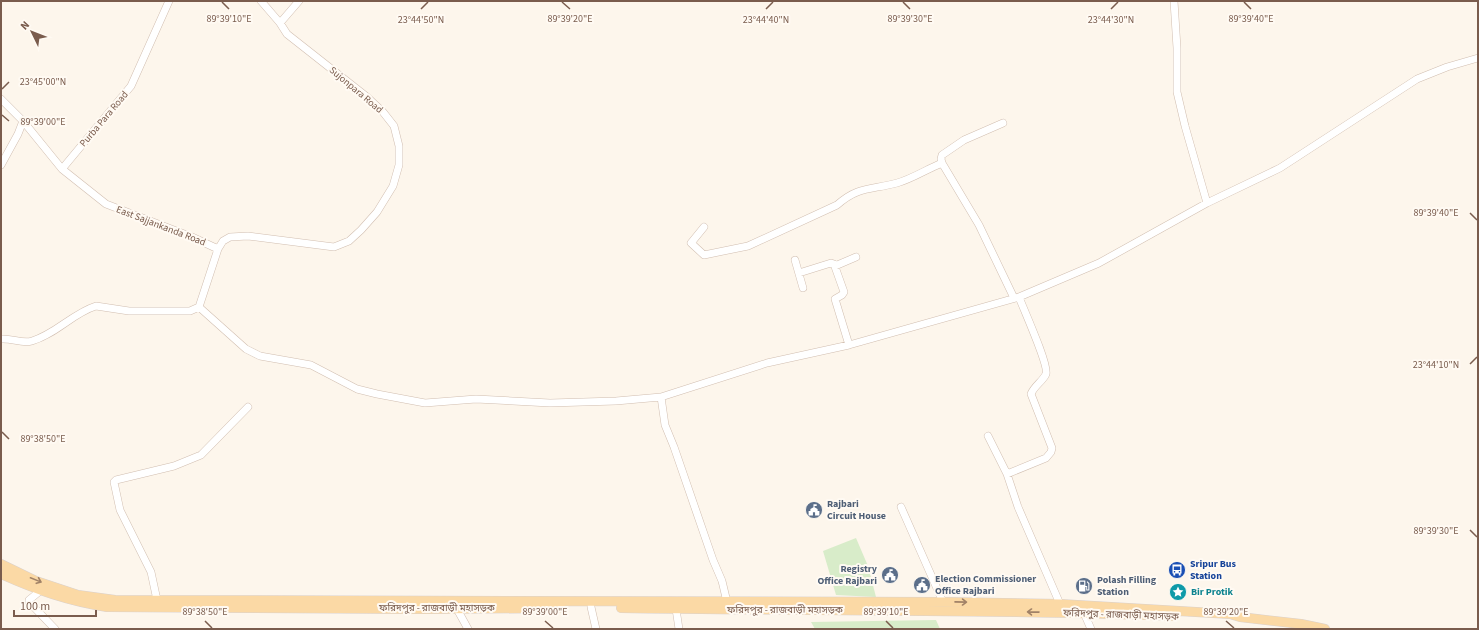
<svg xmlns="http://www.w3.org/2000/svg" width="1479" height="630" font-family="'Source Sans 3','Noto Sans Bengali',sans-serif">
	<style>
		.green { fill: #d8ecc9 }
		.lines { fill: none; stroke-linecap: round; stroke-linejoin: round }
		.minor-casing { stroke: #d1beb0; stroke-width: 8 }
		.major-casing { stroke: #dad1cd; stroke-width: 10 }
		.minor { stroke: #fff; stroke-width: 7 }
		.major { stroke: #fbd9a5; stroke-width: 9 }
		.oneway { stroke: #a18267 }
		.ticks { fill: none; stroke: #7a5c4d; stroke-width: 1.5 }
		.labels { text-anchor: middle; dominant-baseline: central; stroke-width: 4; stroke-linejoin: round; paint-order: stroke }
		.street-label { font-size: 10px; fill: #7a5c4d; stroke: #fffaf3 }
		.service-label { font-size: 10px; font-weight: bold; fill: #4e5e75; stroke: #fffaf3; text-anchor: start }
		.transit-label { font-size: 10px; font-weight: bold; fill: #164399; stroke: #fffaf3; text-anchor: start }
		.culture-label { font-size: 10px; font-weight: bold; fill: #0d838f; stroke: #fffaf3; text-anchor: start }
		.ticks-label { font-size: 10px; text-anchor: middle; fill: #7a5c4d; stroke: #fffaf3; stroke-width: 4; stroke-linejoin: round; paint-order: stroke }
	</style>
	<rect width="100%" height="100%" fill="#fdf6ec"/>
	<path class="green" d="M856 538 868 566 876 597 836 595 823 551Z
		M936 620 940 629H815L811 622Z"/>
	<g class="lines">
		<g class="minor-casing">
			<path id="minor" d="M1174 1 1177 48V92L1185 126 1207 203
				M280 23 299 1
				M1 99 23 121 62 169 106 204 192 237 218 249
				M1003 123 964 140 942 155 941 159 942 163 979 225 1014 298
				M1 165 18 134 23 121
				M62 169 131 86 169 1
				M704 227 691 243 704 255 748 246 837 205C858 186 871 190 897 183 912 179 927 169 942 163
				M795 260 803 288
				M835 266 856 257
				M799 273 831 263 834 264 844 292 842 295 835 299 849 345
				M1019 297C1023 308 1049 365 1046 374 1043 381 1034 386 1031 394L1052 448 1051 452 1046 458 1007 474 1018 507 1060 604V607
				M199 307 246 349 260 356 311 365 357 389 377 394 425 403 476 399 550 403 616 401 661 397 767 363 849 345 1019 297 1099 263 1207 203 1280 168 1417 79 1447 67 1478 58
				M1 339C12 338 22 344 32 341 56 334 73 313 96 306L129 311H190L199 307 218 249 223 241 230 237 248 236 334 247 349 241 361 230 377 212 393 186 399 165V146L394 126 383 112 367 97 287 34 280 23 261 1
				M661 397 665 425 674 447 713 560 722 581 727 602
				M988 436 1007 474
				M901 507 943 602
				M40 591 29 600V602L55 629
				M157 600 151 572 120 510 114 482 116 480 174 466 201 455 248 407
				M591 607 596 629
				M457 609 468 629
				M676 609 679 629
				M1084 613 1091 629"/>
		</g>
		<g class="major-casing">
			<path id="major" d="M1 564 36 581 78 595 115 600 943 602 1060 604 1230 614 1240 617 1301 624 1325 629
				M1 574C37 590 68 601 107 607L422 609 561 608
				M621 608C806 611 990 609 1174 616"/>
		</g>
		<use href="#minor" class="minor"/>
		<use href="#major" class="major"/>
	</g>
	<defs><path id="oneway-shaft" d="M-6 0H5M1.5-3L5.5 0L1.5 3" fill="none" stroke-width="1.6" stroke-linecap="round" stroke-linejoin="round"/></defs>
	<g class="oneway">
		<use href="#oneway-shaft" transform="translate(36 580) rotate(22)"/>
		<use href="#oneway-shaft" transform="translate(961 602) rotate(1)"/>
		<use href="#oneway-shaft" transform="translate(1033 612) rotate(-179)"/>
	</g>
	<path class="ticks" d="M222 2 229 9M562 2 570 9M903 2 910 9M1244 2 1251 9M421 9 428 2M766 9 773 2M1111 9 1118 2M2 89 9 82M2 115 9 121M1470 213 1477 220M1470 364 1477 357M2 432 9 439M1470 530 1477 537M205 621 212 628M545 621 553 628M886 621 893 628M1226 621 1234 628"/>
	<defs>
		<g id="civic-disc" transform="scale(0.9)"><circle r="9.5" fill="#5c6f8a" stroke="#fffaf3"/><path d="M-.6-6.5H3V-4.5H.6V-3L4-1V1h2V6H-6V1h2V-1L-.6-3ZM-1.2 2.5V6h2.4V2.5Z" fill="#fff"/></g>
		<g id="bus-disc" transform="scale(0.9)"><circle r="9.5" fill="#1a4fb4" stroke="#fffaf3"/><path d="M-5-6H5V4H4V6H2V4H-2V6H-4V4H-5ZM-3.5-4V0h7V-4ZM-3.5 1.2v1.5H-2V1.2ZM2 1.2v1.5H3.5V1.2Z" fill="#fff"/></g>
		<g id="fuel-disc" transform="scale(0.9)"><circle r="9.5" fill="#5c6f8a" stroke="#fffaf3"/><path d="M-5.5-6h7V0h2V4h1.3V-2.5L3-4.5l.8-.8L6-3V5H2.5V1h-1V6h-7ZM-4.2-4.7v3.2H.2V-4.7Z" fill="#fff"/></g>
		<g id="sight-disc" transform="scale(0.9)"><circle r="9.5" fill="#0f9aa8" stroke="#fffaf3"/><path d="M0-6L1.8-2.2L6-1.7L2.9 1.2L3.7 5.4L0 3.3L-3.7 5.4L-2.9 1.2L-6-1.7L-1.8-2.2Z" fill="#fff"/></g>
	</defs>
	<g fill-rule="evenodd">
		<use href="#civic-disc" x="814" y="510"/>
		<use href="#bus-disc" x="1177" y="570"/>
		<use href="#civic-disc" x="890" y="575"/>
		<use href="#civic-disc" x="922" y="585"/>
		<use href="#fuel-disc" x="1084" y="586"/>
		<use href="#sight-disc" x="1178" y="592"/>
	</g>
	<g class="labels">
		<g class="street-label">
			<text transform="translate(356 90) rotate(40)">Sujonpara Road</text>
			<text transform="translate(104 119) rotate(-50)">Purba Para Road</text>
			<text transform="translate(161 226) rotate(21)">East Sajjankanda Road</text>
			<text x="437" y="608">ফরিদপুর - রাজবাড়ী মহাসড়ক</text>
			<text x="785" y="610">ফরিদপুর - রাজবাড়ী মহাসড়ক</text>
			<text transform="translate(1121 615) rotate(2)">ফরিদপুর - রাজবাড়ী মহাসড়ক</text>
		</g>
		<g class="service-label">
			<text x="827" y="504">Rajbari<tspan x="827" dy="12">Circuit House</tspan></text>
			<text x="877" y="569" text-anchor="end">Registry<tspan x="877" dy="12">Office Rajbari</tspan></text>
			<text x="935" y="579">Election Commissioner<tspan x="935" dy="12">Office Rajbari</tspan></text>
			<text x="1097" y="580">Polash Filling<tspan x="1097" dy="12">Station</tspan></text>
		</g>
		<g class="transit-label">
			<text x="1190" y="564">Sripur Bus<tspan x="1190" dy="12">Station</tspan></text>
		</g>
		<g class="culture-label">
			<text x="1191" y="592">Bir Protik</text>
		</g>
	</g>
	<g class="ticks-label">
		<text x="229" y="22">89°39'10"E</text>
		<text x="570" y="22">89°39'20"E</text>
		<text x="910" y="22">89°39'30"E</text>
		<text x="1251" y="22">89°39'40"E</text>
		<text x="421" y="23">23°44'50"N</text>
		<text x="766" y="23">23°44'40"N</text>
		<text x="1111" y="23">23°44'30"N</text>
		<text x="43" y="85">23°45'00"N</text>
		<text x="43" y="125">89°39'00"E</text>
		<text x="1436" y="216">89°39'40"E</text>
		<text x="1436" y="368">23°44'10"N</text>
		<text x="43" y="442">89°38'50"E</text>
		<text x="1436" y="534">89°39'30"E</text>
		<text x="205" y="615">89°38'50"E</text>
		<text x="545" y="615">89°39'00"E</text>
		<text x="886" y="615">89°39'10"E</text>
		<text x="1226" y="615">89°39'20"E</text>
	</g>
	<rect width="1479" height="630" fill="none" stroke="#7a5c4d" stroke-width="4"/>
	<g transform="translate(32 32) rotate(313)" stroke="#fffaf3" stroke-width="3" paint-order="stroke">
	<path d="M0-3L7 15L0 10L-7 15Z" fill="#7a5c4d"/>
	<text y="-6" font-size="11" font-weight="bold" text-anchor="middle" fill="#7a5c4d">N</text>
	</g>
	<path d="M14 610v6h82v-6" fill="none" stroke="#7a5c4d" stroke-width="2"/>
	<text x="20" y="610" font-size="12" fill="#7a5c4d" stroke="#fffaf3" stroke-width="3" paint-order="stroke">100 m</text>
</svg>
